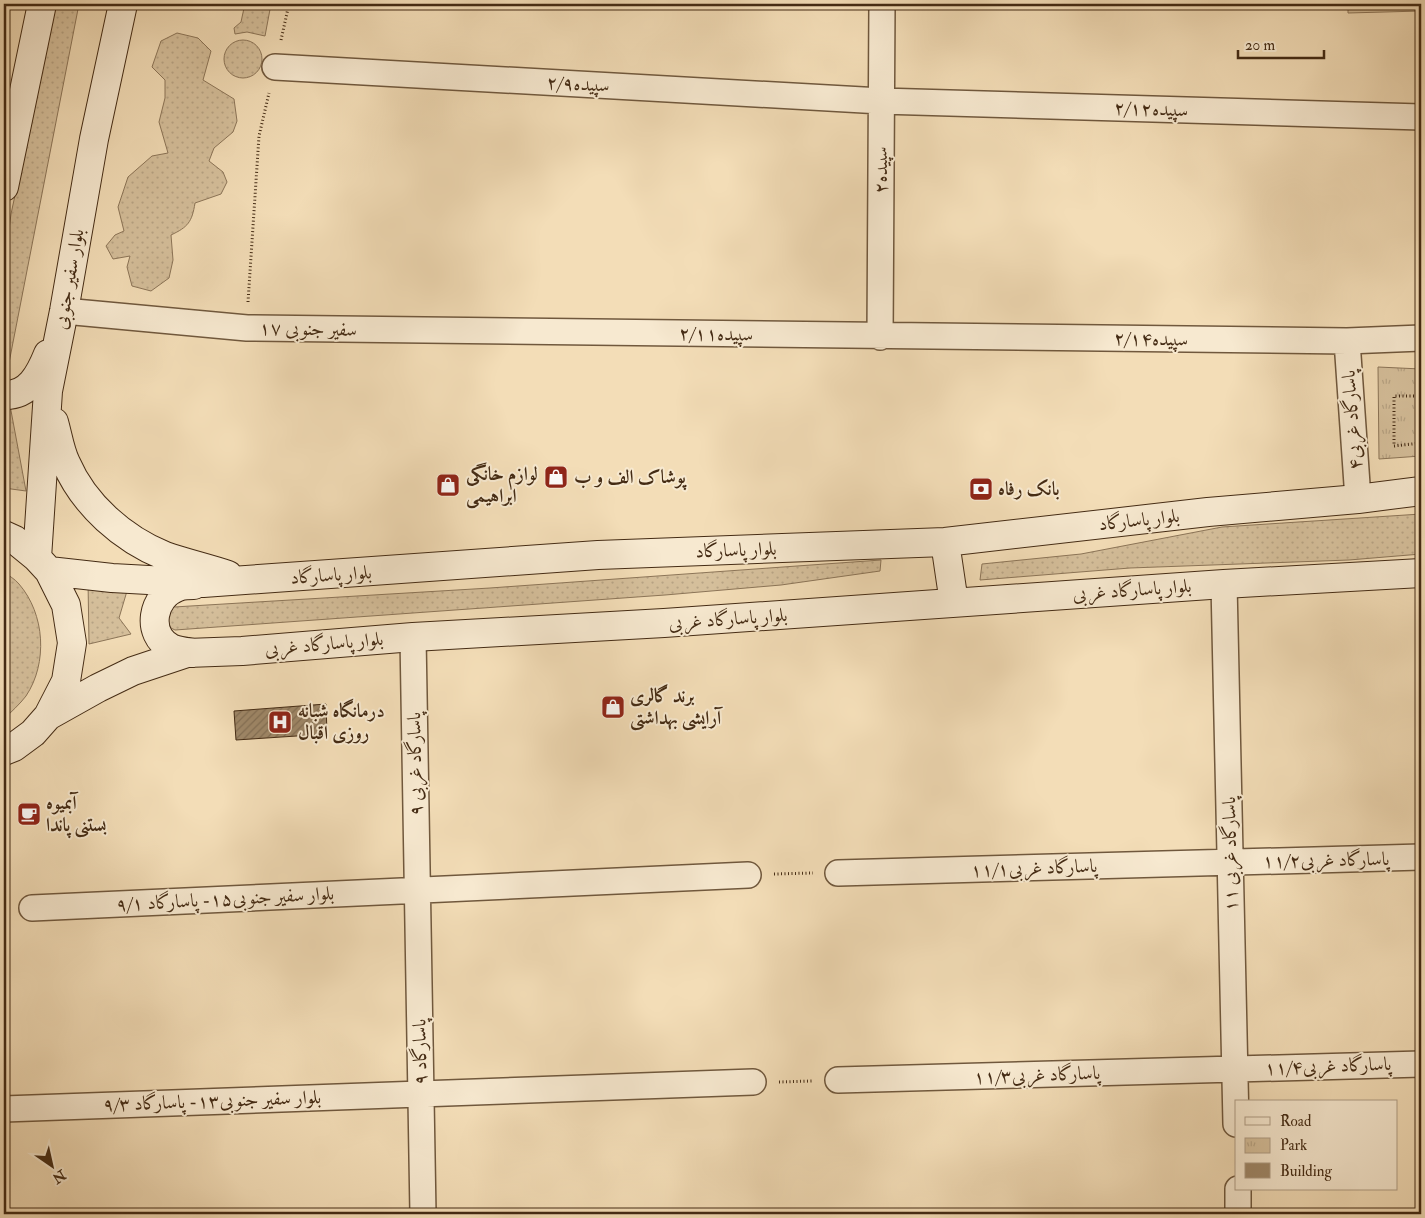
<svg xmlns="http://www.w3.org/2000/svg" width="1425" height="1218" font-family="'IM FELL Double Pica',Amiri,serif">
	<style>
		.grass { fill: url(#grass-dots); stroke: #8c7558 }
		.park { fill: url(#park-tufts); stroke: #8c7558 }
		.building { fill: url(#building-hatch); stroke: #442b14 }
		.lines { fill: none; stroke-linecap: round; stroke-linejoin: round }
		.street-casing { stroke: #70583d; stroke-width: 28 }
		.secondary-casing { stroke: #442b14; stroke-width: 30 }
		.path { stroke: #442b14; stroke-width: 3; stroke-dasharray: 1 2.5; stroke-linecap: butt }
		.street { stroke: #f7e9d0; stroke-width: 25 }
		.secondary { stroke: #f7e9d0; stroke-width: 28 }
		.labels { text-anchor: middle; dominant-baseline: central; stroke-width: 4; stroke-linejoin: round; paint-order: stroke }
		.street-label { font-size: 19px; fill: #442b14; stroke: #f7e9d0 }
		.poi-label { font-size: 19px; font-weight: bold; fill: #442b14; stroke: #f7e9d0; text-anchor: start }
	</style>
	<defs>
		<pattern id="grass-dots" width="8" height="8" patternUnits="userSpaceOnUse" patternTransform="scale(1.25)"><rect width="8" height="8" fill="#d5bf9b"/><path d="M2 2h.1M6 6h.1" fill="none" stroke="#b8a485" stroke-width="1.8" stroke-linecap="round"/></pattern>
		<pattern id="park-tufts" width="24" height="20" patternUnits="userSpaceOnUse" patternTransform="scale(1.25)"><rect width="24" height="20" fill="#d5bf9b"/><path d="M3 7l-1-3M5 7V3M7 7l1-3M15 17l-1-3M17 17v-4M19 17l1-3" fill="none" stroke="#b8a485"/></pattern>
		<pattern id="building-hatch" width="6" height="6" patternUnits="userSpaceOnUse" patternTransform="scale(1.25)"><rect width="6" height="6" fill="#9f8869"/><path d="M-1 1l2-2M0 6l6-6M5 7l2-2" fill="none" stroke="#836f55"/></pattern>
	</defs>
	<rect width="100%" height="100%" fill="#f3ddb7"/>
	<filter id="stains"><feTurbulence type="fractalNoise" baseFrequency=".004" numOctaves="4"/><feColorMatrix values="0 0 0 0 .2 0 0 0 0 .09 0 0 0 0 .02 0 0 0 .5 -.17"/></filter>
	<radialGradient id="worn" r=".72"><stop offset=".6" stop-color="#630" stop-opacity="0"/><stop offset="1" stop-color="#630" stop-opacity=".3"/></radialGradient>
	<path class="grass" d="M56 4H79L8 368 4 373V267L11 214Z
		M239 4H271L265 36 247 32 235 34 234 28 241 22 244 8Z
		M177 33 198 38 211 51 203 80 234 99 237 121 233 132 214 148 209 161 223 172 227 182 221 194 195 203C192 222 188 227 171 235L173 260 169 278 151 291 132 286 127 267 130 256 113 259 106 246 115 235 124 231 118 207 128 177 152 156 168 153 159 122 165 98V80L152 67 161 41Z
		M224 59a19 19 0 1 1 38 0a19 19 0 1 1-38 0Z
		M4 400H9L26 491 4 488Z
		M1421 514V554L1349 560 1130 568 980 580 982 564 1081 554 1222 527Z
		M881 560 880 571 781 585 665 595 175 630 167 626 168 611 174 607 490 588Z
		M4 572C9 576 15 579 19 584 45 614 48 663 26 696 20 704 11 712 4 719Z
		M88 581 127 591 119 618 131 634 89 644Z"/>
	<path class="park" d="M1348 4H1421V11L1348 13Z
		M1378 367 1421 369V456L1379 459Z"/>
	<path class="building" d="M326 704 327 734 236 740 234 711Z"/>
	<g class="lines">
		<g class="street-casing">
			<path id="street" d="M275 67 881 101 1421 117
				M64 311 247 328 1347 341 1421 338
				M880 337 882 4
				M1347 341 1358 499
				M1224 584 1236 1124
				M413 637 423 1214
				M838 873 1421 857
				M32 908 748 875
				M838 1080 1421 1064
				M4 1109 753 1082
				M1238 1189V1214"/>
		</g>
		<g class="secondary-casing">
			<path id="secondary" d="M4 187 42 4
				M4 395C29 396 40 374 48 354
				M54 422C58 436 60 451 66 463 84 505 123 539 165 556 185 563 207 568 228 575
				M4 535 15 540 37 558 49 571 66 605 72 643 66 681 48 716 33 733 14 747 4 751
				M945 542 954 603
				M37 558 48 391 64 311 94 139 123 4
				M49 571 112 578 203 583 598 555 945 542 1208 512 1358 499 1421 491
				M194 585C189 585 183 585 178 587 152 596 145 634 171 648 177 651 187 652 194 653
				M48 716 98 688 133 671 187 653 242 651 413 637 664 623 1224 584 1421 573"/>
		</g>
		<path class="path" d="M281 40 289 4
			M248 302 259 136 269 93
			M1421 396H1394V446L1421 443
			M774 874 813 873
			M779 1082 812 1081"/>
		<use href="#street" class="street"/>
		<use href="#secondary" class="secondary"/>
	</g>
	<defs>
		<g id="shop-square" transform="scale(1.25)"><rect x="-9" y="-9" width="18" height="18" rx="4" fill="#8f2418" stroke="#f7e9d0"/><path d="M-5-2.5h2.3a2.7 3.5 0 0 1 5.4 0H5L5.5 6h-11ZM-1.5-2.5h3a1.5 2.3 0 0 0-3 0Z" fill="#fff"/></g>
		<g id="bank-square" transform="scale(1.25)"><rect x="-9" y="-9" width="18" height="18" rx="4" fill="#8f2418" stroke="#f7e9d0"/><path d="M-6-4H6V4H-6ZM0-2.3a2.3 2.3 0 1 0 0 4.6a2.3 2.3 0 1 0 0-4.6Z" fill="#fff"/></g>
		<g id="hospital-square" transform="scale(1.25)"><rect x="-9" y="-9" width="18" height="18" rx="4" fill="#8f2418" stroke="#f7e9d0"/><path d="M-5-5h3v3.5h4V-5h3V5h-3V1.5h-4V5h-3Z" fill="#fff"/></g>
		<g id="cafe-square" transform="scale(1.25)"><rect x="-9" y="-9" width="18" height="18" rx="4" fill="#8f2418" stroke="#f7e9d0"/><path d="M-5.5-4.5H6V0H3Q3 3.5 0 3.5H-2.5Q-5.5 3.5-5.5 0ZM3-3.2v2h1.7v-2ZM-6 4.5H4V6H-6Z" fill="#fff"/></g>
	</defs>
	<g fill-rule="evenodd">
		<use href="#shop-square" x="556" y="477"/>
		<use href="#shop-square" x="448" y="485"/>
		<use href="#bank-square" x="981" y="489"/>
		<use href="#shop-square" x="613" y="707"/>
		<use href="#hospital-square" x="280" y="722"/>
		<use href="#cafe-square" x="29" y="814"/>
	</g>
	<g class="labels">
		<g class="street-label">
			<text transform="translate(578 84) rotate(3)">سپیده۲/۹</text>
			<text transform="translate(1151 109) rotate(2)">سپیده۲/۱۲</text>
			<text transform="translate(881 170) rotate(-90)">سپیده۲</text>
			<text transform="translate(69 279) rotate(-80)">بلوار سفیر جنوبی</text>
			<text transform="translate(308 329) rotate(1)">سفیر جنوبی ۱۷</text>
			<text transform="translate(716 334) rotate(1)">سپیده۲/۱۱</text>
			<text transform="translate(1151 339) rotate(1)">سپیده۲/۱۴</text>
			<text transform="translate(1352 420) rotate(-94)">پاسارگاد غربی۴</text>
			<text transform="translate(1139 520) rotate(-6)">بلوار پاسارگاد</text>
			<text transform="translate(736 550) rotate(-2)">بلوار پاسارگاد</text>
			<text transform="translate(331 575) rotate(-4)">بلوار پاسارگاد</text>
			<text transform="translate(1132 590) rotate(-4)">بلوار پاسارگاد غربی</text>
			<text transform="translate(728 619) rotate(-4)">بلوار پاسارگاد غربی</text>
			<text transform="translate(324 644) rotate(-5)">بلوار پاسارگاد غربی</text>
			<text transform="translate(415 764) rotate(-91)">پاسارگاد غربی ۹</text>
			<text transform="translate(1230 854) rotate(-91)">پاسارگاد غربی ۱۱</text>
			<text transform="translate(1326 860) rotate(-1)">پاسارگاد غربی۱۱/۲</text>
			<text transform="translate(1034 868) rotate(-2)">پاسارگاد غربی۱۱/۱</text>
			<text transform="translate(225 899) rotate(-3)">بلوار سفیر جنوبی۱۵- پاسارگاد ۹/۱</text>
			<text transform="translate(420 1052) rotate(-91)">پاسارگاد ۹</text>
			<text transform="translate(1328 1066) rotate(-2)">پاسارگاد غربی۱۱/۴</text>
			<text transform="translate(1037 1075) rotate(-2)">پاسارگاد غربی۱۱/۳</text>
			<text transform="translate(212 1101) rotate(-2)">بلوار سفیر جنوبی۱۳- پاسارگاد ۹/۳</text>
		</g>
		<g class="poi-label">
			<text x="466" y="474">لوازم خانگی<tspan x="466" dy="22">ابراهیمی</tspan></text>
			<text x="574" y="477">پوشاک الف و ب</text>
			<text x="998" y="489">بانک رفاه</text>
			<text x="630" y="696">برند گالری<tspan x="630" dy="22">آرایشی بهداشتی</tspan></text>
			<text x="298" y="711">درمانگاه شبانه<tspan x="298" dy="22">روزی اقبال</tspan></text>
			<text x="46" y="803">آبمیوه<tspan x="46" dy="22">بستنی پاندا</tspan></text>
		</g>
	</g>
	<rect width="1425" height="1218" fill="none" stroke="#f3ddb7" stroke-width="20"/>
	<rect x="5" y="5" width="1415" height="1208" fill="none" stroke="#442b14" stroke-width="2.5"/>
	<rect x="10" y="10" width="1405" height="1198" fill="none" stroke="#442b14"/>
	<rect x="1235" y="1100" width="162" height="90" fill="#f7e9d0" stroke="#af9d85"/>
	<rect x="1245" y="1117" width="25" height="8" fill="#f7e9d0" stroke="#af9d85"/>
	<text x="1280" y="1126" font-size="15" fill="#442b14">Road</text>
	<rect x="1245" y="1138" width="25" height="15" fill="url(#park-tufts)" stroke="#af9d85"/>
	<text x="1280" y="1150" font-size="15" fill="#442b14">Park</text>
	<rect x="1245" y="1163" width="25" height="15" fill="#9f8869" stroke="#af9d85"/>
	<text x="1280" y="1176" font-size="15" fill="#442b14">Building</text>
	<g transform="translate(52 1166) rotate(146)" stroke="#f7e9d0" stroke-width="4" paint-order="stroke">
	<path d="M0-4L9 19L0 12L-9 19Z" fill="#442b14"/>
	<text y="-8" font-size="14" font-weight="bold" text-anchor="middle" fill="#442b14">N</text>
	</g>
	<path d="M1238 50v8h86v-8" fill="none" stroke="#442b14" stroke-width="2.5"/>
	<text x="1245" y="50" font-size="15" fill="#442b14" stroke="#f7e9d0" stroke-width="4" paint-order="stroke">20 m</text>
	<rect width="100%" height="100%" filter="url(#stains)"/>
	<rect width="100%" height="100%" fill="url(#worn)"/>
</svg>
